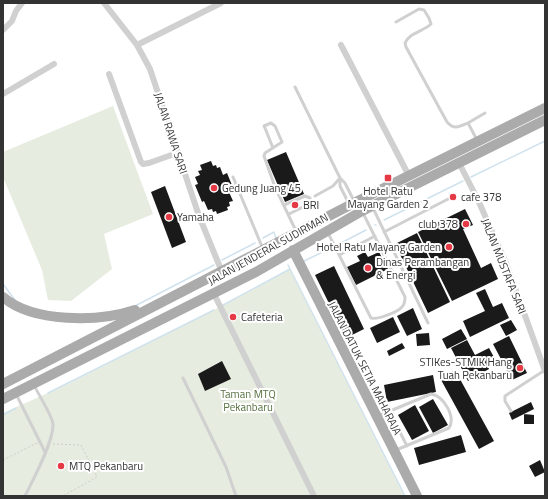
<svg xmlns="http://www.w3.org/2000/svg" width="548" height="499" font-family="'Titillium Web',sans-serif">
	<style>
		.green { fill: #e6ecdf }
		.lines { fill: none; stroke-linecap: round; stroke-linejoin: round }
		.stream { stroke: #cfe2ee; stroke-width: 1.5 }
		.building { fill: #1a1a1a }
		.path { stroke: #cdcdcd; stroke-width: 1; stroke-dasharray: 2 2; stroke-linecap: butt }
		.service { stroke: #d0d0d0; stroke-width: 3 }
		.minor { stroke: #d0d0d0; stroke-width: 6 }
		.primary { stroke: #ababab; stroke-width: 10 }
		.poi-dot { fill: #e63946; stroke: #fff; stroke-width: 1.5 }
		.labels { text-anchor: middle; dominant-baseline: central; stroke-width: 4; stroke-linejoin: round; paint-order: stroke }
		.street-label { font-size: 11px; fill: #333; stroke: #fff }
		.poi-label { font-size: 11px; fill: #333; stroke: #fff; text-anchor: start }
		.park-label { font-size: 11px; fill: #56703f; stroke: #fff }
	</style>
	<rect width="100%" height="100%" fill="#fff"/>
	<path class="green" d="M113 106 153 214 104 234 112 269 71 301 48 300 42 270 3 177V152Z
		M290 269 404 495 3 496V413L68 384 212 311Z"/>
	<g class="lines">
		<path class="stream" d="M471 177 545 141
			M384 220 463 181
			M375 225H376
			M263 238 274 232 276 238
			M339 244 366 230
			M222 260 255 243
			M304 261 331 248
			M288 265 405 496
			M3 284 15 300
			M223 305 290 269
			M135 306 214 265
			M48 393 214 310
			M3 415 16 408"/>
	</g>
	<path class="building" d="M286 152 304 194 285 202 267 160Z
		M211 161 213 166 216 165 217 168 220 167 223 175 227 173 234 190 229 192 233 201 229 202 230 206 227 207 228 210 217 214 216 211 213 212 212 209 208 210 204 201 202 202 195 185 198 184 195 177 200 175 198 171 202 170 200 165Z
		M165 186 186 242 172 248 151 192Z
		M465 209 473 225 463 229 481 268 491 263 498 279 452 301 418 232Z
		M417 233 450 302 428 313 395 244Z
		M365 252 368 257 379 252 388 269 356 285 347 267 360 261 357 256Z
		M334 266 364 329 346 338 315 275Z
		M485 289 493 307 502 303 509 318 470 337 463 321 485 311 476 293Z
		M413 308 422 329 407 336 397 316Z
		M393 317 400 332 377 343 370 328Z
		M511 320 517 330 506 336 500 325Z
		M461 329 467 339 447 349 442 339Z
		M429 333 430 345 417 346 416 334Z
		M509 336 527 373 512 380 493 344Z
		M467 340 475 355 489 348 496 361 488 366 489 369 468 381 451 348Z
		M402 343 405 348 389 356 387 351Z
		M222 361 231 379 205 391 198 374Z
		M455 370 494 441 479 449 440 378Z
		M433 375 436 392 387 402 384 385Z
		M433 399 448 425 433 433 419 407Z
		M531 402 534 409 512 420 509 413Z
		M415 405 429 431 412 440 398 415Z
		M524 414 534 415V424H524Z
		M461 435 466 452 419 465 414 448Z
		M540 460 545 472 535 477 529 466Z"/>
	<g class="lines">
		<path class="path" d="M53 444 81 445 97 477 63 496
			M3 460 37 443"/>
		<path class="service" d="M396 22 419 9 424 10 429 18 431 24C424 31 409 33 405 43L406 47 447 122C454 130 459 127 468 123
			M295 87 340 178 345 183 354 201
			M477 140 468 123 485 113
			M273 148 265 128 264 126 271 123 275 126 282 142 265 153 264 156 275 187 296 231
			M233 177 263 249
			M340 178V186L349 204
			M315 196 333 186 340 178
			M284 205 305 196 310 198 311 203 289 214
			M373 208 428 323
			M384 232 454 196
			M328 233 371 318C377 320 398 312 402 307 405 304 405 300 405 297L363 213
			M339 255 375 236
			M183 378 226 467 236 496
			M16 394 45 452
			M389 411 407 446
			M511 411 505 401V396L545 370
			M378 416 431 394C444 396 456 417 449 428L396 450
			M25 496C33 480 54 441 53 424 52 415 38 394 34 385"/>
		<path class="minor" d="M104 3 137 45 150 69 199 216 222 272
			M3 30 12 21 16 11 22 3
			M137 45 221 3
			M341 45 409 176
			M109 74 141 162 143 164 149 163 177 153
			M3 94 54 64
			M459 163 478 200 506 263 545 371
			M214 294 314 496"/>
		<path class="primary" d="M293 250 417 496
			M3 297C33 323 99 322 135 310
			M3 384 354 203 545 108
			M3 399 256 272 362 211 545 120"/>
	</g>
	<g class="poi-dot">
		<rect x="384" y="174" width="8" height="8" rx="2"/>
		<circle cx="214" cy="188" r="4"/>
		<circle cx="453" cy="197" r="4"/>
		<circle cx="295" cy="205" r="4"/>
		<circle cx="169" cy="217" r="4"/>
		<circle cx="466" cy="224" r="4"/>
		<circle cx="449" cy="247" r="4"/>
		<circle cx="368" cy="268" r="4"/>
		<circle cx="233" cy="317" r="4"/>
		<circle cx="520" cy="368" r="4"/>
		<circle cx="61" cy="466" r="4"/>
	</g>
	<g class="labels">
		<g class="street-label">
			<text transform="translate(171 133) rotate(72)">JALAN RAWA SARI</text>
			<text transform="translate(268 249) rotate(-29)">JALAN JENDERAL SUDIRMAN</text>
			<text transform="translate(504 266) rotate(68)">JALAN MUSTAFA SARI</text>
			<text transform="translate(365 368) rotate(63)">JALAN DATUK SETIA MAHARAJA</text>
		</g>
		<g class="poi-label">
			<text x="222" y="188">Gedung Juang 45</text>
			<text x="388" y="191" text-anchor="middle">Hotel Ratu<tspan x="388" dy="13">Mayang Garden 2</tspan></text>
			<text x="461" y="197">cafe 378</text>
			<text x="303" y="205">BRI</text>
			<text x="177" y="217">Yamaha</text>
			<text x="458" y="224" text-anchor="end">club 378</text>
			<text x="441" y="247" text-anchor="end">Hotel Ratu Mayang Garden</text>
			<text x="376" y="262">Dinas Perambangan<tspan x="376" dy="13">&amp; Energi</tspan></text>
			<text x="241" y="317">Cafeteria</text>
			<text x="512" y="362" text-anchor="end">STIKes-STMIK Hang<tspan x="512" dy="13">Tuah Pekanbaru</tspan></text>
			<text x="69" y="466">MTQ Pekanbaru</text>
		</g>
		<g class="park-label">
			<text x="248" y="394">Taman MTQ<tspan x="248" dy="13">Pekanbaru</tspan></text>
		</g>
	</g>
	<rect width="548" height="499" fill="none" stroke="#333333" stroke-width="8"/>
</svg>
